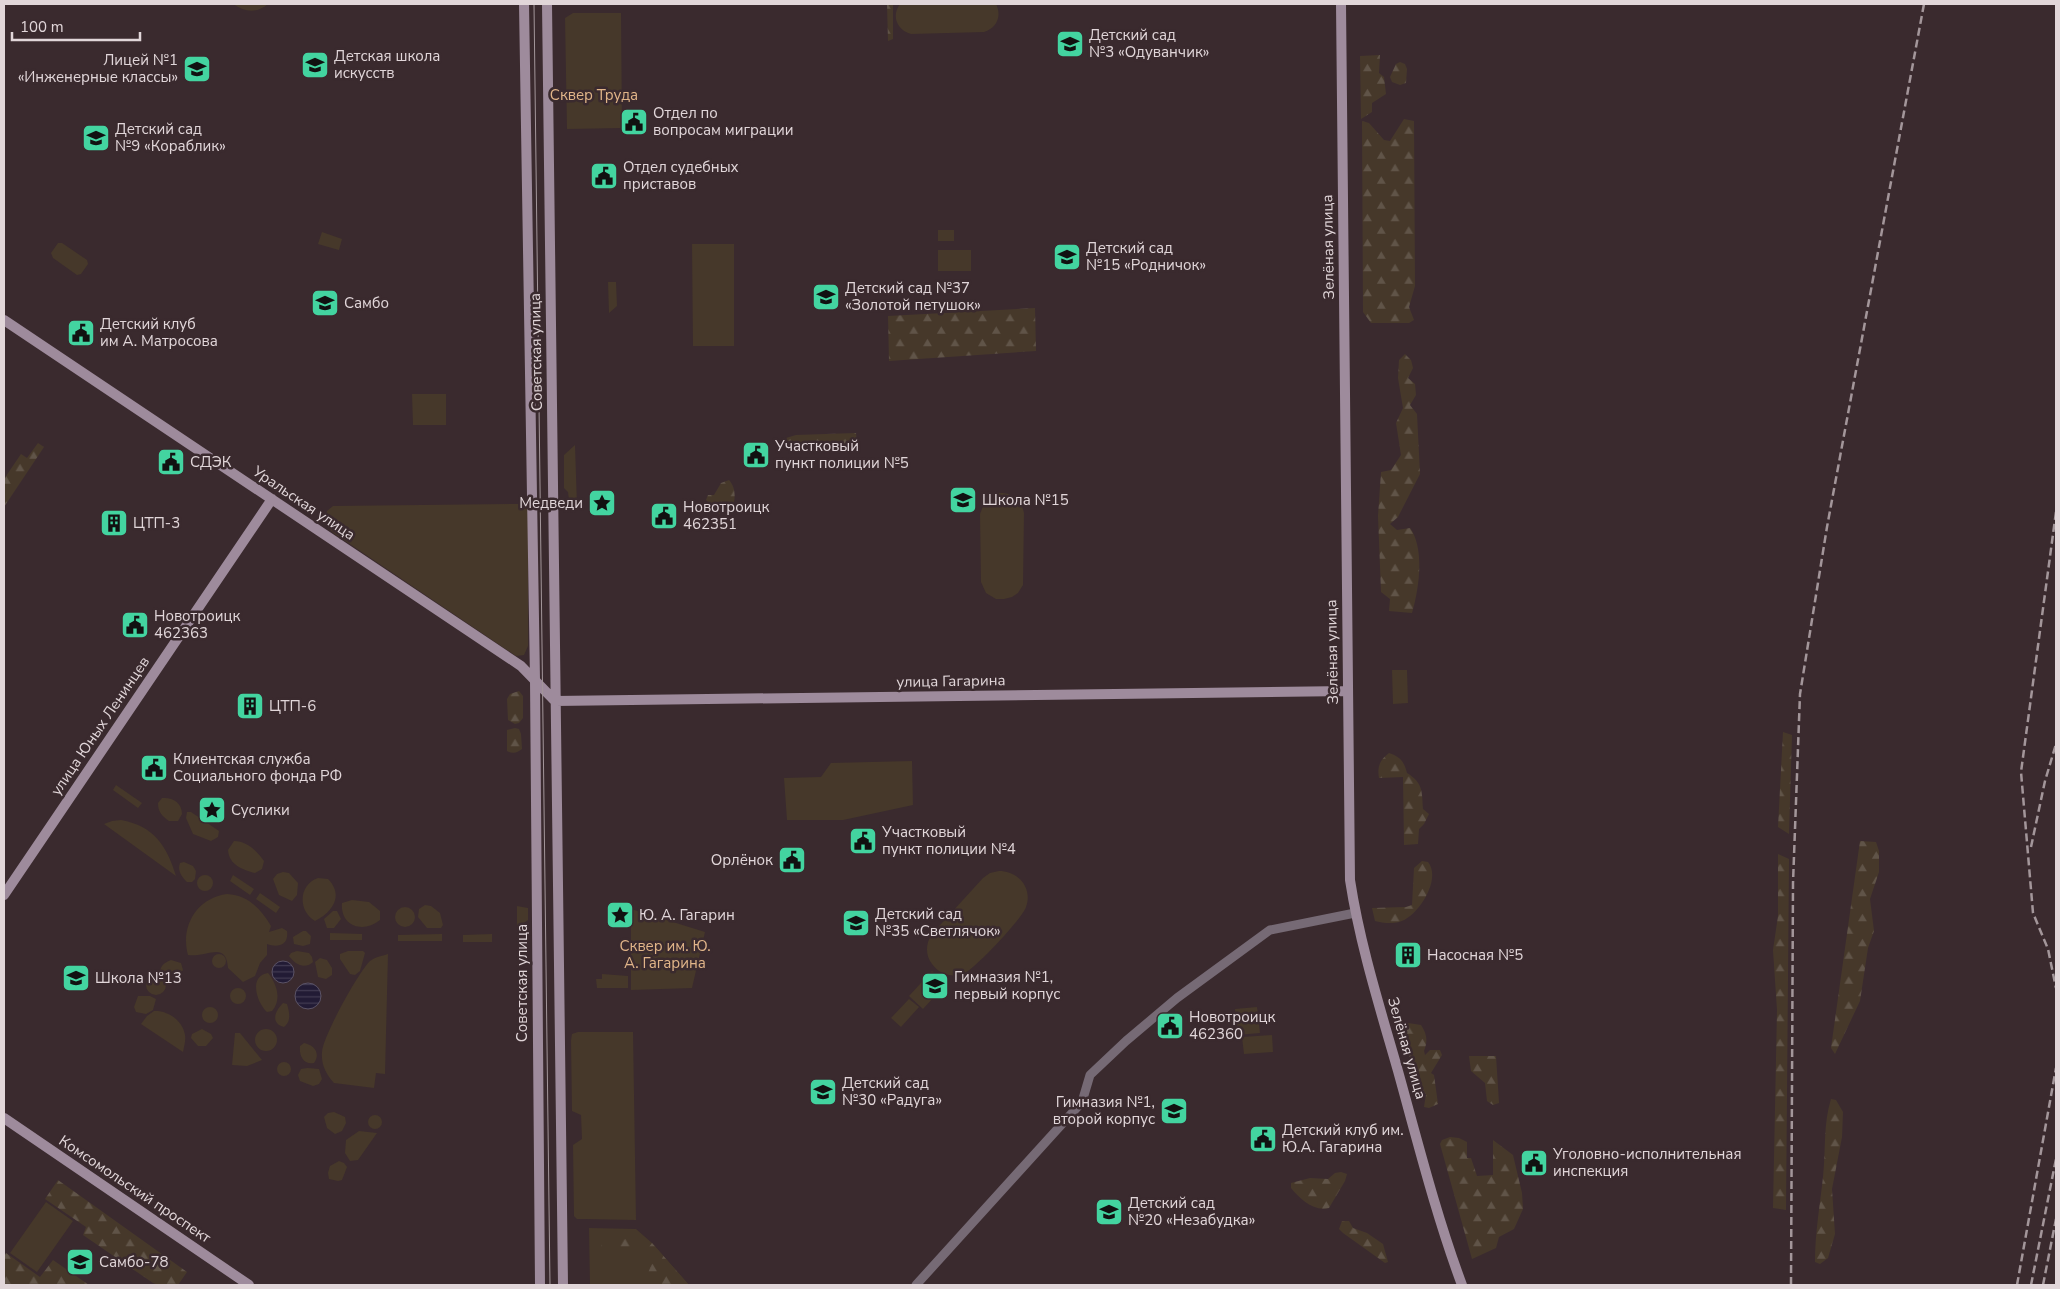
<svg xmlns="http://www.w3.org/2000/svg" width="2060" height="1289" font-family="'Nunito Sans',sans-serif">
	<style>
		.green { fill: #46382a }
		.forest { fill: url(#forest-firs) }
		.water { fill: url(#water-rules); stroke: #5b5366 }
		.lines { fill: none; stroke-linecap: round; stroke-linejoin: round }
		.street { stroke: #766a75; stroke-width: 9 }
		.secondary { stroke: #9e8b9c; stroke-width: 10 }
		.tram { stroke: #a3969a; stroke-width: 1 }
		.rail { stroke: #a3969a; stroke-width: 2.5; stroke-dasharray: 8 4; stroke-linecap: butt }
		.labels { text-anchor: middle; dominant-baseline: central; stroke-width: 5; stroke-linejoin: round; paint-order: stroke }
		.poi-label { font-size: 15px; fill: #e1d6d9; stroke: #3a2a2e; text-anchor: start }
		.park-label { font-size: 15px; fill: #e1b589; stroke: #3a2a2e }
		.street-label { font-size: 15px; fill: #e1d6d9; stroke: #3a2a2e }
	</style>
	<defs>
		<pattern id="forest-firs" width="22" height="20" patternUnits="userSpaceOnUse" patternTransform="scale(1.25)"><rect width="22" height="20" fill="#46382a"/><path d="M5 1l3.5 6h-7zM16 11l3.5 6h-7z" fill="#605448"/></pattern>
		<pattern id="water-rules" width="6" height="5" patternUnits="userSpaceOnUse" patternTransform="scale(1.25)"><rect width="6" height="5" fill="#221b35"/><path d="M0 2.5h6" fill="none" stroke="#423b52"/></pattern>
	</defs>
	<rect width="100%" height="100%" fill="#3a2a2e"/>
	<path class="green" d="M233 4H268C256 14 245 12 233 4Z
		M900 4H996C1002 16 997 28 984 32L911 34C897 30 891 16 900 4Z
		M573 13H621L622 128 567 129 565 18Z
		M938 230H954V241H938Z
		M322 232 342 239 339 250 318 244Z
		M58 243H62L87 260 88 264 81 274 77 275 53 258 51 253Z
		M692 244H734V346H693Z
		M938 250H971V271H938Z
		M608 282H616L617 306 609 313Z
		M412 394H446V425H413Z
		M575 445 577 506 568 505 566 502 569 500 568 492 564 488V455Z
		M998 493C1012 492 1021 499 1024 513L1023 585 1018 593 1012 597 1004 599H996L986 593 981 582 980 514 985 501Z
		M519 504 528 509V646L524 655 516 656 335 534 328 528 324 521 327 511 333 506Z
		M1392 670H1407L1408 703 1393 704Z
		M912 761 913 805 843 820H787L784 778 821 777 831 763Z
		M116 785 142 803 138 808 113 790Z
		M162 798C172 797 182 802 182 814L178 821H169C162 816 158 812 158 803Z
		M187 812H191L219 831 218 837 211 841 193 834 186 818Z
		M121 820C154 826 167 846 176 876L104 824 112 821Z
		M234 841C247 841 257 851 264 861L262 869 255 873C243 870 229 865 228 850Z
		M184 862 193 866 196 871 195 879 192 882H187C182 877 177 871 180 863Z
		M999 871C1018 871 1033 888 1026 907 1023 918 973 971 963 974 952 978 939 974 932 964 925 955 926 944 931 935L983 878 990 873Z
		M283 872 289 873 298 883 297 895 292 901 279 895 273 879 277 874Z
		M197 883a8 8 0 1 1 16 0a8 8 0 1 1-16 0Z
		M233 875 254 889 250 895 230 881Z
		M318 878 328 879C344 895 333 912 315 921 298 911 298 885 318 878Z
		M260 893 280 907 276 913 256 899Z
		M227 894C248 895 261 909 271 926L269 932 282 928 287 931C289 945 278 948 267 944V955L260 963 255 976 243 982 228 968C226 940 207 958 188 955 180 926 197 898 227 894Z
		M352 900 369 902 380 911V920C363 934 340 926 342 903Z
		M425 905 431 906 440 913 443 925 441 928H427L418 917 419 909Z
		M517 906 528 908V920L517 928Z
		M395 917a10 10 0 1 1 20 0a10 10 0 1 1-20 0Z
		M631 909 705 932 692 988 631 990Z
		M333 911H337L341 919 334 928H327L324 919Z
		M303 931H306L311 936 310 944 303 946 294 944 293 937Z
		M330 933 362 934V940H330Z
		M442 934V941H398V935Z
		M492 934V942H463V935Z
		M297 951 309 953 312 957 313 962C304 970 295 964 289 956L291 953Z
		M348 951H363L365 953 360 971 355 975 350 974 340 959V954Z
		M212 961a7 7 0 1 1 14 0a7 7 0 1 1-14 0Z
		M388 954 385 1074 376 1073 374 1088 334 1083C326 1074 321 1065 322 1052 323 1036 358 973 370 961 375 957 382 956 388 954Z
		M320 958 327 960 332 968V975L326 979 318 977 315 962Z
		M171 960 181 963 183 970 180 974 164 975 160 972C161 965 164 963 171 960Z
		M932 971 946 984 923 1009 909 996Z
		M268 973C277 984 282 1000 272 1011L267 1012C257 1003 248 976 268 973Z
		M602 974 628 976V988H597L596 979H602Z
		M146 985a10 10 0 1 1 20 0a10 10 0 1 1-20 0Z
		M230 996a8 8 0 1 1 16 0a8 8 0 1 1-16 0Z
		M138 996H150L156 999 153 1010 146 1014 136 1012 134 1007Z
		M909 999 919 1007 901 1027 891 1018Z
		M283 1003 287 1004C289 1011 292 1021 284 1027 270 1023 275 1011 283 1003Z
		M1257 1007 1260 1033 1237 1035 1235 1009Z
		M202 1015a8 8 0 1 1 16 0a8 8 0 1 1-16 0Z
		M154 1011C168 1010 183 1021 185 1035 186 1040 184 1047 183 1052L141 1024 147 1016Z
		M202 1029 211 1034 213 1038 206 1046H198L191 1038 192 1034Z
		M255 1040a11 11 0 1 1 22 0a11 11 0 1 1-22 0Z
		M578 1032H633L636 1220 585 1219H577L574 1216 573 1145 582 1139 581 1115 572 1111 571 1041 572 1034Z
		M235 1033H240L262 1060 247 1066 232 1065Z
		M1272 1035 1273 1052 1244 1054 1242 1037Z
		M304 1043C314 1045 321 1053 314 1063 303 1065 299 1055 300 1046Z
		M277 1069a7 7 0 1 1 14 0a7 7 0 1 1-14 0Z
		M308 1068 319 1069 322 1079 319 1084 313 1086 300 1081 298 1075 301 1069Z
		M334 1112 345 1117 346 1123 342 1131 335 1134 327 1128 324 1117 328 1113Z
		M368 1122a7 7 0 1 1 14 0a7 7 0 1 1-14 0Z
		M359 1131 377 1133 358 1160 350 1161 345 1153 346 1140Z
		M339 1161 344 1163 347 1167 342 1180 338 1181 329 1179 328 1173 330 1166Z
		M46 1202 73 1221 37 1272 10 1253Z
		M589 1228 636 1229 652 1243 689 1285H590Z"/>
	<path class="forest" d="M887 4H893V39L888 41Z
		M1380 55 1379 73 1384 77 1386 94 1372 103V112L1361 119 1360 56Z
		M1400 62 1405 64 1407 69 1406 83 1400 85 1392 82 1390 77 1396 64Z
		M1404 119 1414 121 1415 286 1409 307 1414 320 1409 323H1371L1363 312 1362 121 1369 123 1384 140 1390 141Z
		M1035 308 1036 351 889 361 888 316Z
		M1405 354 1411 360 1413 368 1408 378 1415 384 1416 395 1410 405 1417 414 1420 474 1398 517 1390 524 1397 530 1410 528C1425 549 1419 589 1412 613L1389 611 1390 599 1381 592 1378 516 1381 472 1391 470 1401 455 1396 423 1403 408 1398 378 1399 360Z
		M856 433 857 443 786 445V438L796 435Z
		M38 443 44 447 4 507V479L21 454 27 458Z
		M729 480C737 489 735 500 732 511L719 514 706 500 708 495H714L721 483Z
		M519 691 523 696V718L519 723 515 724 508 720 507 699 510 694Z
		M515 728 519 729 521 734 522 749C517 753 513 754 507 751V730Z
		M1783 732 1792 735 1789 834 1778 827Z
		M1389 753C1400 757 1404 761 1407 773 1423 783 1422 791 1423 809L1429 814 1424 824 1419 829 1418 844 1404 845 1403 777 1379 778C1377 766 1380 760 1389 753Z
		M1860 841 1876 842 1879 851V872L1870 899 1874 931 1868 948 1860 1001 1835 1054 1831 1048Z
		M1778 854 1789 859 1786 1210 1773 1208 1777 1010 1773 950 1778 916Z
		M1422 861 1428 862C1442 879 1418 917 1399 922 1392 924 1382 923 1375 921L1372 908 1406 907 1412 905 1414 868Z
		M1408 1023 1421 1025C1427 1034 1428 1041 1424 1051L1425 1055 1430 1050H1440L1442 1055 1431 1073 1434 1075 1438 1104 1429 1108 1424 1107 1426 1094 1418 1091 1420 1075 1413 1070 1403 1032Z
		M1469 1056H1496L1499 1103 1493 1105 1487 1101 1485 1083 1471 1071Z
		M1831 1099 1836 1100 1843 1112 1842 1137 1832 1189 1835 1234 1828 1258 1820 1264 1815 1262C1815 1233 1820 1205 1823 1177 1826 1150 1823 1125 1831 1099Z
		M1450 1137 1459 1138 1467 1142V1158H1471L1477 1176 1493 1175V1140L1513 1155 1522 1193 1523 1209 1514 1229 1499 1237 1496 1248 1472 1259 1440 1144 1442 1140Z
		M1341 1172 1347 1174 1345 1181 1329 1208C1314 1212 1300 1199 1291 1188V1183L1310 1178 1328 1179 1335 1173Z
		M58 1180 187 1272 178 1285H158L153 1283 83 1235 86 1227 45 1199Z
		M1342 1221H1349L1353 1228 1367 1233 1383 1244 1388 1262 1385 1263 1343 1233 1339 1229Z
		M605 1237 619 1241 628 1238 633 1242 635 1252 630 1258 625 1259 615 1251 602 1250 601 1242Z
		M652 1243 689 1285H649L648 1273 651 1265 646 1251Z
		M6 1253 40 1277 53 1260 89 1285H4V1257Z"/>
	<path class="water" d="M272 972a11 11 0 1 1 22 0a11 11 0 1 1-22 0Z
		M295 996a13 13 0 1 1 26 0a13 13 0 1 1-26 0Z"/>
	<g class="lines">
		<path class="street" d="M916 1285 1082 1102 1090 1075 1126 1041 1177 998 1270 930 1355 913"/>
		<path class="secondary" d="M524 4 535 680 540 1285
			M547 4 563 1285
			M1341 4 1350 880C1360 945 1380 1008 1398 1071 1418 1143 1436 1215 1462 1285
			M4 320 521 666 555 701
			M555 701 1348 691
			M4 895 272 499
			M4 1118 249 1285"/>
		<path class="tram" d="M534 4 550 1285"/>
		<path class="rail" d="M2056 512 2021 772 2033 913 2048 949 2056 988
			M2031 847 2045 781 2056 744
			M1791 1285 1793 883 1800 694 1827 527 1924 4
			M2017 1285 2056 1068
			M2031 1285 2056 1159
			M2043 1285 2056 1219"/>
	</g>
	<defs>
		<g id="school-square" transform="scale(1.4375)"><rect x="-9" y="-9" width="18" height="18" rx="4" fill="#43d4a0" stroke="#3a2a2e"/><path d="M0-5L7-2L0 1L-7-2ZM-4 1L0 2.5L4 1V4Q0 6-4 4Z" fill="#111"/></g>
		<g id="civic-square" transform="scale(1.4375)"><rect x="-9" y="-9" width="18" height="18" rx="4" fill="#43d4a0" stroke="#3a2a2e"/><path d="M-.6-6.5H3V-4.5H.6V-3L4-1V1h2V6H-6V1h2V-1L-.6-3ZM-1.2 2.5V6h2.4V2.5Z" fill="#111"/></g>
		<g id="sight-square" transform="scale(1.4375)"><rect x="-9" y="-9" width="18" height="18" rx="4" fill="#43d4a0" stroke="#3a2a2e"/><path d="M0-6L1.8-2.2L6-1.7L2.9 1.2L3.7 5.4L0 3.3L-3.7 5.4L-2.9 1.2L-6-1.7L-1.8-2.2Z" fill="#111"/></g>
		<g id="building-square" transform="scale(1.4375)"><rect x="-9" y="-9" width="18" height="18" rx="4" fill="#43d4a0" stroke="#3a2a2e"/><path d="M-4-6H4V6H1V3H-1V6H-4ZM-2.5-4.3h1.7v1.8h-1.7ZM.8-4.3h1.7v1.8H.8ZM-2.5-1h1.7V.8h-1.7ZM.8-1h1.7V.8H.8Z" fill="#111"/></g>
	</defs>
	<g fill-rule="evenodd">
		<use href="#school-square" x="1070" y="44"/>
		<use href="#school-square" x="315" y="65"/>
		<use href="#school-square" x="197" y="69"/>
		<use href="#civic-square" x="634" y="122"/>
		<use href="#school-square" x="96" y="138"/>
		<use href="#civic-square" x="604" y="176"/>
		<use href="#school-square" x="1067" y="257"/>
		<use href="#school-square" x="826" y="297"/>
		<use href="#school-square" x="325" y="303"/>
		<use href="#civic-square" x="81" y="333"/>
		<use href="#civic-square" x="756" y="455"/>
		<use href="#civic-square" x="171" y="462"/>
		<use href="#school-square" x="963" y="500"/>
		<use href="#sight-square" x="602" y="503"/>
		<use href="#civic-square" x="664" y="516"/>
		<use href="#building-square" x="114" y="523"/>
		<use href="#civic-square" x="135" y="625"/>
		<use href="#building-square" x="250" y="706"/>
		<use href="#civic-square" x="154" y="768"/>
		<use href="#sight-square" x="212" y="810"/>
		<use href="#civic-square" x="863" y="841"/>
		<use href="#civic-square" x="792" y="860"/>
		<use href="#sight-square" x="620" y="915"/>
		<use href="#school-square" x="856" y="923"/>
		<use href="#building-square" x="1408" y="955"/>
		<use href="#school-square" x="76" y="978"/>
		<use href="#school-square" x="935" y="986"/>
		<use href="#civic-square" x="1170" y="1026"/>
		<use href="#school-square" x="823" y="1092"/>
		<use href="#school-square" x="1174" y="1111"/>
		<use href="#civic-square" x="1263" y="1139"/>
		<use href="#civic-square" x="1534" y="1163"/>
		<use href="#school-square" x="1109" y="1212"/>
		<use href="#school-square" x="80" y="1262"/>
	</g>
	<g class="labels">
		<g class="poi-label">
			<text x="1089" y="35">Детский сад<tspan x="1089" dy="17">№3 «Одуванчик»</tspan></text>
			<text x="334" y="56">Детская школа<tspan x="334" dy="17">искусств</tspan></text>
			<text x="178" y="60" text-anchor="end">Лицей №1<tspan x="178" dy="17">«Инженерные классы»</tspan></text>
			<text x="653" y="113">Отдел по<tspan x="653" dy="17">вопросам миграции</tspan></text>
			<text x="115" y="129">Детский сад<tspan x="115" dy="17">№9 «Кораблик»</tspan></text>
			<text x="623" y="167">Отдел судебных<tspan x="623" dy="17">приставов</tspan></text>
			<text x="1086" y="248">Детский сад<tspan x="1086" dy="17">№15 «Родничок»</tspan></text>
			<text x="845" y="288">Детский сад №37<tspan x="845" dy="17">«Золотой петушок»</tspan></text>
			<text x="344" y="303">Самбо</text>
			<text x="100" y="324">Детский клуб<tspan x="100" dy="17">им А. Матросова</tspan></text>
			<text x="775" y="446">Участковый<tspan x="775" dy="17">пункт полиции №5</tspan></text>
			<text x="190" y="462">СДЭК</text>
			<text x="982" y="500">Школа №15</text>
			<text x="583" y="503" text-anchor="end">Медведи</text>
			<text x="683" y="507">Новотроицк<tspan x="683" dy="17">462351</tspan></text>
			<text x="133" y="523">ЦТП-3</text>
			<text x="154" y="616">Новотроицк<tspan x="154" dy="17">462363</tspan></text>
			<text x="269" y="706">ЦТП-6</text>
			<text x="173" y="759">Клиентская служба<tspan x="173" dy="17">Социального фонда РФ</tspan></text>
			<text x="231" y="810">Суслики</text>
			<text x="882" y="832">Участковый<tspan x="882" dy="17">пункт полиции №4</tspan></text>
			<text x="773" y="860" text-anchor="end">Орлёнок</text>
			<text x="875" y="914">Детский сад<tspan x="875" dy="17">№35 «Светлячок»</tspan></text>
			<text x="639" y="915">Ю. А. Гагарин</text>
			<text x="1427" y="955">Насосная №5</text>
			<text x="954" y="977">Гимназия №1,<tspan x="954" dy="17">первый корпус</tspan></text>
			<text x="95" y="978">Школа №13</text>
			<text x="1189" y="1017">Новотроицк<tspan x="1189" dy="17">462360</tspan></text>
			<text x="842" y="1083">Детский сад<tspan x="842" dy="17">№30 «Радуга»</tspan></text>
			<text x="1155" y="1102" text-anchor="end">Гимназия №1,<tspan x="1155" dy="17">второй корпус</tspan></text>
			<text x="1282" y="1130">Детский клуб им.<tspan x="1282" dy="17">Ю.А. Гагарина</tspan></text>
			<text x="1553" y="1154">Уголовно-исполнительная<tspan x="1553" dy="17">инспекция</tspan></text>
			<text x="1128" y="1203">Детский сад<tspan x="1128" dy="17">№20 «Незабудка»</tspan></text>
			<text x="99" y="1262">Самбо-78</text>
		</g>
		<g class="park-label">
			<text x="594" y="95">Сквер Труда</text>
			<text x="665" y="946">Сквер им. Ю.<tspan x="665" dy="17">А. Гагарина</tspan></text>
		</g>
		<g class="street-label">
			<text transform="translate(1328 247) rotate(-91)">Зелёная улица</text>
			<text transform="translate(536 352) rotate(-91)">Советская улица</text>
			<text transform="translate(304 503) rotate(34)">Уральская улица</text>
			<text transform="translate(1332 652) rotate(-91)">Зелёная улица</text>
			<text transform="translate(951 681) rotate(-1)">улица Гагарина</text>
			<text transform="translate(100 726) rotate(-56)">улица Юных Ленинцев</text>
			<text transform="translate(522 983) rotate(-90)">Советская улица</text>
			<text transform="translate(1407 1048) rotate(74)">Зелёная улица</text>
			<text transform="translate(135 1189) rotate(34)">Комсомольский проспект</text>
		</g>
	</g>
	<rect width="2060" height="1289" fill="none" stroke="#e1d6d9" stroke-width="10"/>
	<path d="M12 32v8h128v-8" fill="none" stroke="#e1d6d9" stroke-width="2.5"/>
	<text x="20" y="32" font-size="15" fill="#e1d6d9" stroke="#3a2a2e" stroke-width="4" paint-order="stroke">100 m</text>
</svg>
